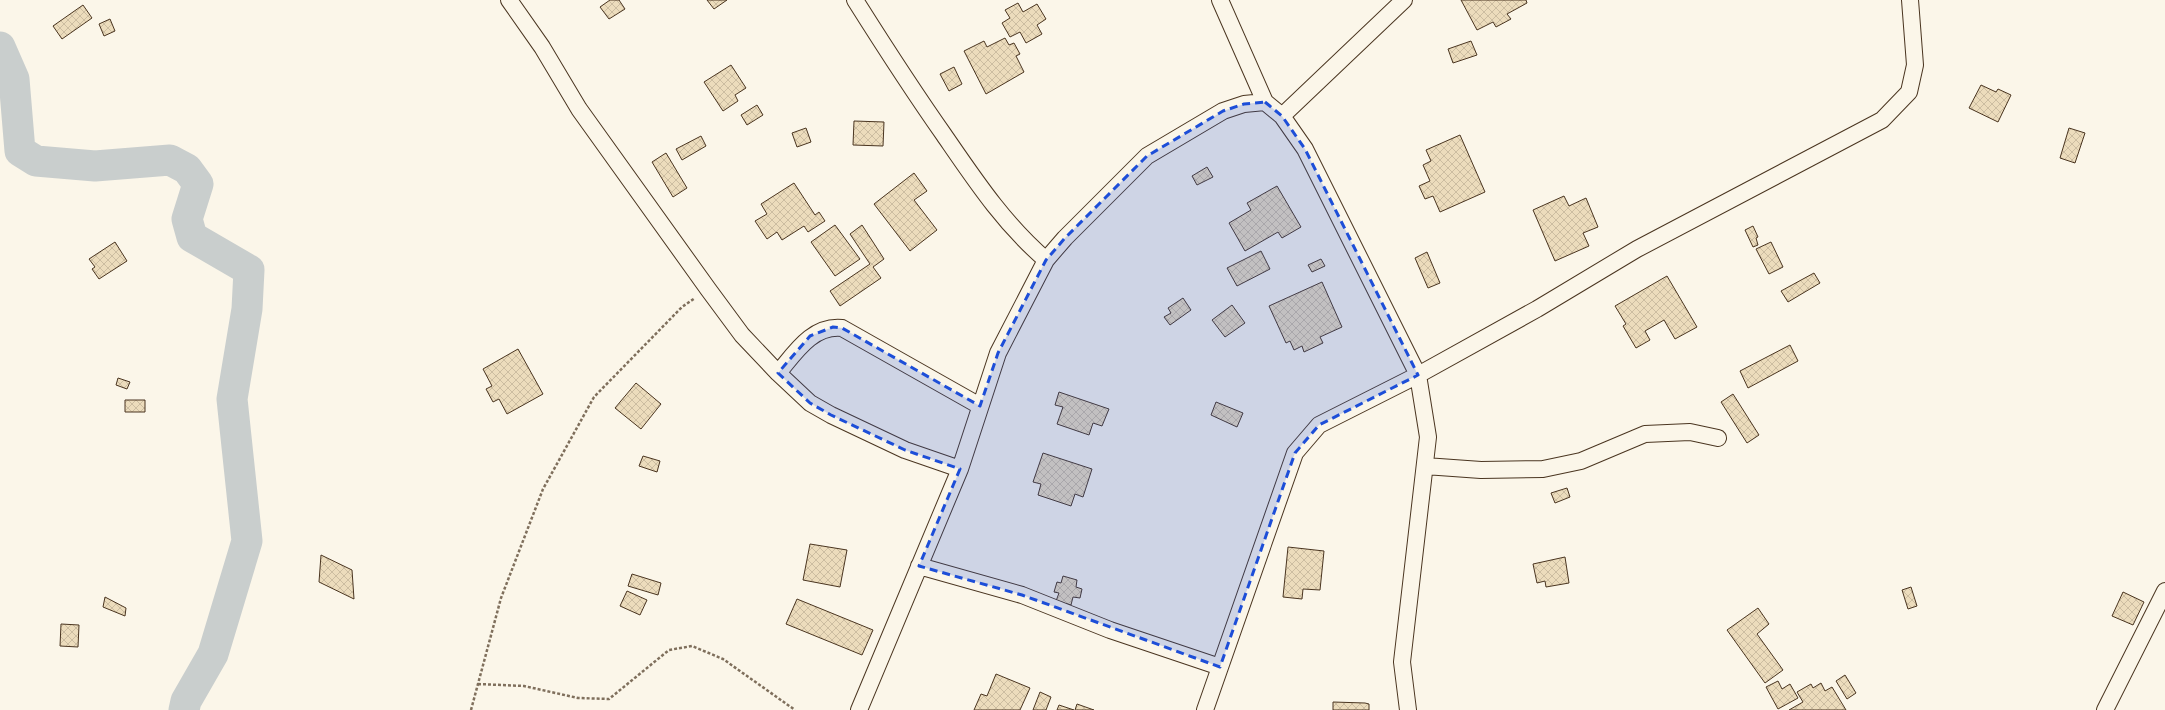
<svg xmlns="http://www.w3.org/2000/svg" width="2165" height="710" font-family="Barlow,sans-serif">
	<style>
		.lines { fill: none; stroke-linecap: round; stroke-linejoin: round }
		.river { stroke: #c9cecd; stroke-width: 31 }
		.building { fill: url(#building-cross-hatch); stroke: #4a3520 }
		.street-casing { stroke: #4a3520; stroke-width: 18 }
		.path { stroke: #7f6f5c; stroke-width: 2.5; stroke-dasharray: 3 2; stroke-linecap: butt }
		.street { stroke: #fbf6e9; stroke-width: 16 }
		.marked { fill: #1d4ed8; fill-opacity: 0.2; stroke: #1d4ed8; stroke-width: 3; stroke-dasharray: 8 5; stroke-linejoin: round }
	</style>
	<defs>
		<pattern id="building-cross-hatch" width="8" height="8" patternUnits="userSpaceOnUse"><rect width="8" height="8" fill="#ecdcbc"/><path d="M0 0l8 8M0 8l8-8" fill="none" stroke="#ccbda1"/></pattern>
	</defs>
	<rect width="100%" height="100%" fill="#fbf6e9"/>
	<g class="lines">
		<path class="river" d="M0 47 14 79 20 151 36 161 95 166 170 160 187 169 198 184 187 219 192 237 249 270 247 309 232 399 247 541 213 654 186 701 184 710"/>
	</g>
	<path class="building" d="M610 0H619L625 9 609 19 600 7Z
		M707 0H727L714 9Z
		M1461 0H1526L1527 3 1507 14 1511 19 1496 27 1493 22 1477 30Z
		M1018 3 1023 12 1037 4 1046 19 1037 25 1042 34 1026 43 1020 32 1010 37 1002 23 1010 18 1005 10Z
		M83 5 92 18 62 39 53 26Z
		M110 19 115 31 104 36 99 24Z
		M1005 38 1009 45 1014 43 1020 54 1016 56 1024 72 986 94 964 51 984 41 987 47Z
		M1471 41 1477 55 1453 63 1448 49Z
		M731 65 746 88 735 95 738 101 723 111 704 82Z
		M954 67 962 84 949 91 940 74Z
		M1981 85 1996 92 1998 89 2011 95 1998 122 1969 108Z
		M757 105 763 115 747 125 741 115Z
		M854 121 884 122 883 146 853 145Z
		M806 128 811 142 797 147 792 133Z
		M2069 128 2085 133 2075 163 2060 158Z
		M1460 135 1485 192 1440 212 1433 196 1425 199 1419 186 1430 181 1423 165 1431 161 1426 150Z
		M701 136 706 146 682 160 676 149Z
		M666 153 687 188 673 197 652 162Z
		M1207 167 1213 177 1197 185 1192 176Z
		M914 173 927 191 914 200 937 230 910 251 874 204Z
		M794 183 815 215 819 212 825 221 808 232 804 226 782 240 777 232 767 239 755 221 767 214 761 204Z
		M1277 186 1301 227 1282 238 1278 232 1245 251 1229 223 1251 210 1247 203Z
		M1564 196 1569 206 1586 198 1598 227 1583 233 1589 246 1555 261 1533 210Z
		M835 225 860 259 835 276 811 242Z
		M862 225 884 259 873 267 881 278 840 306 830 291 870 264 850 234Z
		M1753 226 1758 237 1756 238 1758 245 1753 247 1745 230Z
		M115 242 127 261 99 279 92 269 95 267 89 259Z
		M1771 242 1783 267 1769 274 1756 249Z
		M1261 251 1270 269 1237 286 1227 268Z
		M1427 252 1440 283 1428 288 1415 258Z
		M1321 259 1325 266 1312 272 1308 265Z
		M1814 273 1820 283 1788 302 1781 291Z
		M1667 276 1697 327 1675 339 1664 320 1645 331 1650 340 1636 348 1623 326 1626 324 1615 306Z
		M1322 282 1342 327 1320 337 1323 343 1304 352 1302 346 1294 350 1290 341 1286 343 1269 306Z
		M1183 298 1191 310 1170 325 1164 317 1171 313 1168 308Z
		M1232 305 1245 323 1225 337 1212 320Z
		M1790 345 1798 361 1748 388 1740 371Z
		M518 349 543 394 507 414 499 399 493 402 486 389 492 386 483 369Z
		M118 378 130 382 127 389 116 385Z
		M636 383 661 404 641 429 615 408Z
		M1059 392 1109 409 1102 426 1093 423 1089 435 1057 424 1063 407 1055 405Z
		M1733 394 1759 435 1747 443 1721 402Z
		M125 400H145V412H125Z
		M1216 402 1243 413 1237 427 1211 415Z
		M1043 453 1092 469 1083 497 1075 494 1071 506 1038 495 1041 484 1033 482Z
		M643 456 660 461 657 472 639 466Z
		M1567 488 1570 497 1555 503 1551 493Z
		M810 544 847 550 840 587 803 580Z
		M1288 547 1324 551 1320 590 1303 589 1302 599 1283 597Z
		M321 555 352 570 354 599 319 582Z
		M1565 557 1569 583 1546 587 1545 581 1537 583 1533 564Z
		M632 574 661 583 658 595 628 586Z
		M1063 576 1077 580 1076 587 1082 589 1080 598 1073 597 1071 605 1056 601 1059 593 1054 592 1057 582 1061 583Z
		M1911 587 1917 606 1908 609 1902 590Z
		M627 591 647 600 640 615 620 606Z
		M2123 592 2144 602 2133 625 2112 616Z
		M105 597 126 608 125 616 103 607Z
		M797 599 873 630 862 655 786 624Z
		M1758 608 1769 624 1757 634 1783 670 1765 683 1727 630Z
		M61 624 79 625 78 647 60 646Z
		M996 674 1030 688 1020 710H974L981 694 987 696Z
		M1845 675 1856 693 1847 699 1836 681Z
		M1778 681 1782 689 1790 684 1798 698 1778 709 1766 687Z
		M1821 683 1825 691 1832 687 1846 710H1789L1803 702 1797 692 1811 684 1813 688Z
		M1040 692 1051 697 1046 710H1033Z
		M1333 702 1365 703 1369 704V710H1333Z
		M1077 704 1094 710H1075Z
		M1059 705 1074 710H1057Z"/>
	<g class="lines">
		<g class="street-casing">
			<path id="street" d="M509 0 542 47 579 109 708 289 742 335 778 373 810 403 831 415 905 450 960 469
				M855 0C884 46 913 91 944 135 975 180 1004 224 1046 260
				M1220 0 1265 102
				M1282 116 1404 0
				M778 373C795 353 812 325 842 328L980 406
				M1425 466 1481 470 1543 469 1581 461 1645 434 1690 432 1718 438
				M919 566 1022 595 1110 630 1220 667
				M859 710 960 469 998 353 1046 260 1065 238 1147 156 1223 111 1244 104 1265 102 1282 116 1305 149 1418 375 1428 437 1402 662 1408 710
				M1205 710 1295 453 1319 425 1418 375 1537 309 1637 249 1882 120 1909 92 1915 65 1910 0
				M2105 710 2165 591"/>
		</g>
		<path class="path" d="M478 684 524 686 578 698 609 699 669 650 692 646 723 659 795 710
			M471 710 501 598 543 489 594 397 682 307 695 298"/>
		<use href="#street" class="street"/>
	</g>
	<path class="marked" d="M1265 102 1282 116 1305 149 1418 375 1319 425 1295 453 1220 667 1022 595 919 566 960 469 905 450 831 415 810 403 778 373 810 336 833 327 842 328 980 406 998 353 1046 260 1065 238 1147 156 1223 111 1244 104Z"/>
</svg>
